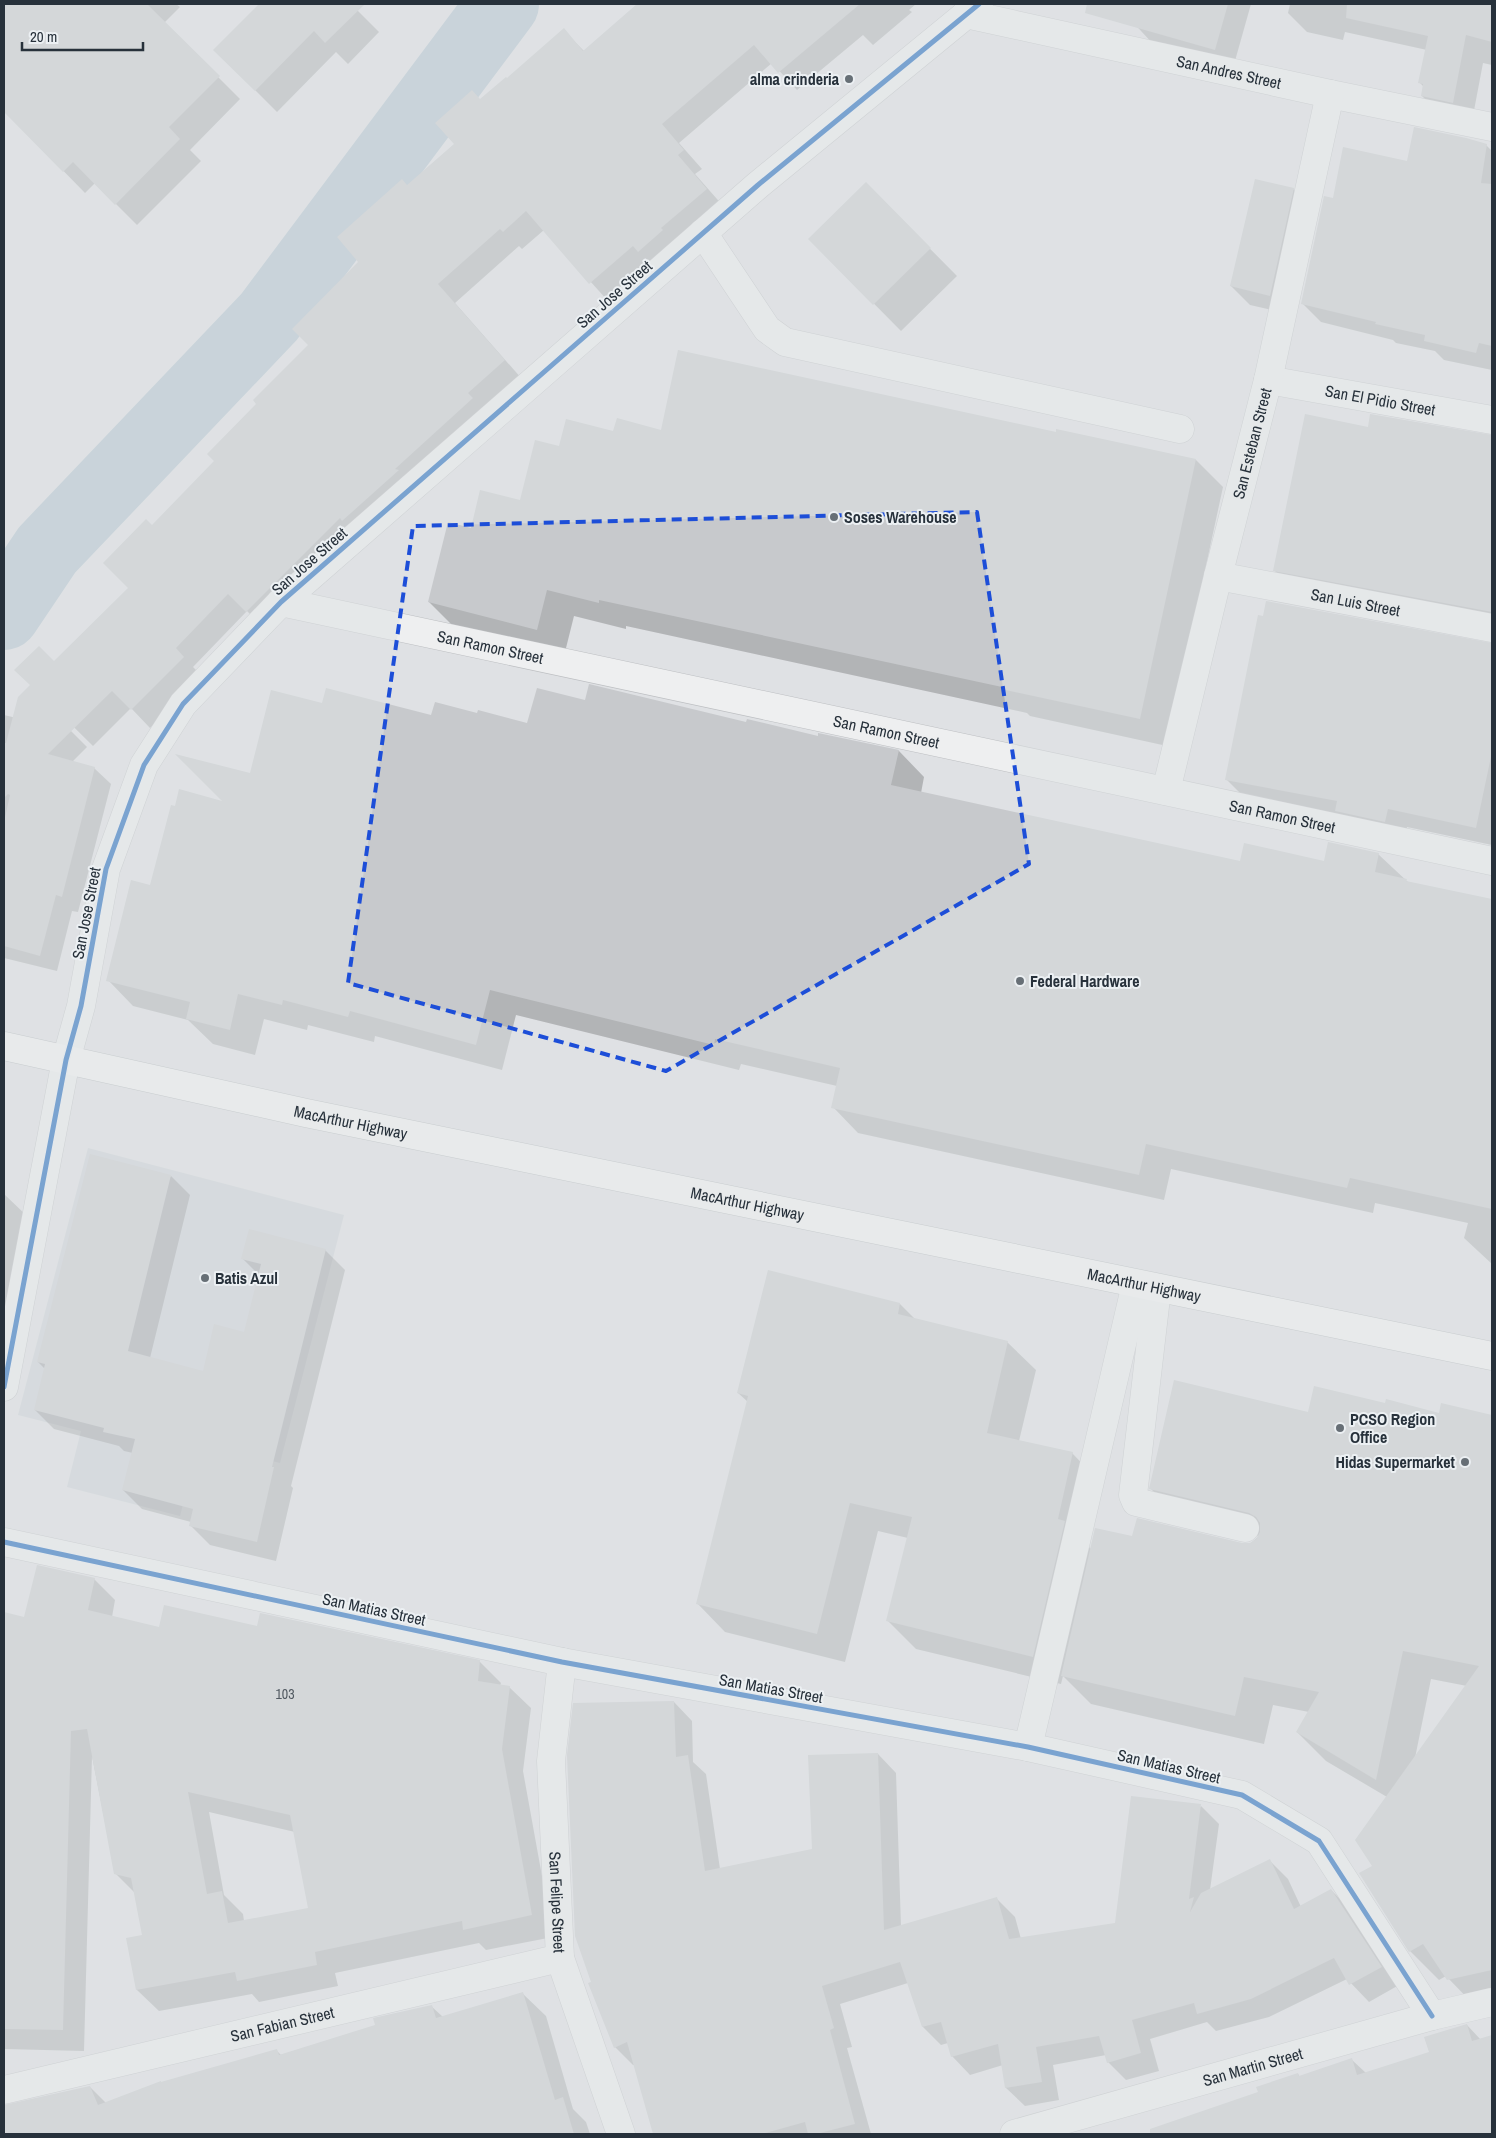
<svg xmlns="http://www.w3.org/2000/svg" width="1496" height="2138" font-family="'Archivo Narrow',sans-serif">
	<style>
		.built { fill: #cdd1d7 }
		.shadow { fill: #0003; fill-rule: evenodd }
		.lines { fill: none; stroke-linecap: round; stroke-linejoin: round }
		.river { stroke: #afc1ce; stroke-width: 72 }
		.building { fill: #c7c9cc; fill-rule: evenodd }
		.minor-casing { stroke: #bdbfc2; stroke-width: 29 }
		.highway-casing { stroke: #b1b4b8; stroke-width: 29 }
		.minor { stroke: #eeeff0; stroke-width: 28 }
		.highway { stroke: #f3f4f4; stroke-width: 28 }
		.cycleway-casing { stroke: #ecf0f3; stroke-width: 8 }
		.cycleway { stroke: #0057b8; stroke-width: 5 }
		.marked { fill: none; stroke: #1d4ed8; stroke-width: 4; stroke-dasharray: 10 6; stroke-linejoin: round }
		.poi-dot { fill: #676f76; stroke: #ecf0f3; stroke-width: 2 }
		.labels { text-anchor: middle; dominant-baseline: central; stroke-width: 4; stroke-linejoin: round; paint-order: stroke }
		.number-label { font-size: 14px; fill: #505860 }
		.street-label { font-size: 16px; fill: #27313b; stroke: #ecf0f3 }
		.poi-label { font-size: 16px; font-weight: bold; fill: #27313b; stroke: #ecf0f3; text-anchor: start }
	</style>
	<rect width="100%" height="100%" fill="#dfe1e4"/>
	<path class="built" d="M88 1148 344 1215 280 1463 199 1442 180 1516 67 1487 81 1431 18 1415Z"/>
	<path class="shadow" d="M4 4H176L180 7 164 23 240 99 190 150 201 161 137 225 95 183 85 193 4 110Z
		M260 4H351L379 32 348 64 336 52 277 112 215 50Z
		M639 4H916L909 10 912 12 873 45 863 35 797 90 772 63 679 143 702 169 695 174 724 207 608 301 544 230 522 249 519 246 455 303 522 379 265 629 247 611 193 667 202 676 150 728 131 708 93 746 16 670 54 662 130 588 152 527 216 461 258 404 309 345 408 186 455 144 481 101 507 80 563 30 585 52Z
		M1116 4H1251L1233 68 1154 45Z
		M1290 4H1492V65L1483 63 1472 121 1441 115 1422 96 1424 87 1420 83 1427 50 1345 32 1343 40 1307 32 1288 13Z
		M1486 145 1492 151V370L1444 360 1435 351 1396 343 1393 340 1321 322 1302 303 1334 199 1408 162Z
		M866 184 957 276 901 331 810 239Z
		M1293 189 1312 208 1289 314 1250 305 1231 286Z
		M1369 429 1492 436V627L1293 589 1274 570Z
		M614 432 1057 433 1196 460 1223 487 1167 746 1030 716 1027 713 626 626V629L574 616 564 656 456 629 429 602 472 529 521 502 560 448Z
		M1492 644V845L1407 827 1404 840 1245 798 1227 780Z
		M586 702 747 724 818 737 819 734 899 751 924 777 921 793 1241 862H1325L1378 854 1409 883 1492 901V1264L1464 1238 1468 1223 1375 1203 1373 1213 1171 1169 1164 1200 858 1133 833 1107 837 1086 741 1064 739 1070 516 1015 502 1070 375 1036 374 1042 308 1025 307 1030 264 1019 255 1055 213 1044 188 1020 133 1006 108 980 151 886 251 775 323 705 432 717 478 715 528 724Z
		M4 715 71 731 87 747 72 762 94 768 111 784 78 912 72 911 57 971 4 958Z
		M171 1176 190 1195 150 1358 204 1372 245 1334 260 1276 243 1259 325 1250 345 1270 291 1486 293 1488 276 1561 210 1545 190 1525 191 1522 142 1509 123 1490 133 1453 124 1451 119 1446 54 1429 35 1410 45 1369 38 1362Z
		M4 1194 27 1216 4 1336Z
		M900 1304 915 1319 1007 1342 1036 1370 1019 1441 1072 1453 1100 1482 1086 1544 1091 1549 1133 1538 1250 1544 1259 1536 1180 1518 1151 1489 1309 1414 1386 1405 1440 1414 1442 1404 1492 1417V2005L1477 2008 1446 1976 1439 1980 1410 1951 1374 1866 1387 1797 1326 1761 1297 1732 1309 1712 1273 1705 1264 1744 1091 1704 1063 1676 1061 1684 916 1649 888 1621 908 1538 878 1531 845 1662 725 1632 697 1603 748 1402 738 1393ZM1431 1679 1467 1686 1415 1758Z
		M94 1579 115 1600 112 1617 160 1628H258L479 1661 501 1683 500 1686 509 1687 531 1708 523 1771 553 1937 486 1950 479 1943 335 1973 338 1986 259 2002 252 1994 159 2011 137 1990 143 1936 135 1893 115 1873 92 1756 84 2051 4 2049V1626L7 1614 25 1618ZM209 1812 295 1832 309 1909 244 1921 243 1914 224 1895Z
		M674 1702 692 1721 693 1762 706 1774 720 1869 813 1850 878 1754 896 1773 901 1926 997 1899 1015 1917 1021 1939 1116 1924 1201 1806 1219 1824 1210 1890 1270 1861 1288 1879 1301 1907 1331 1890 1349 1908 1399 1985 1369 2002 1347 1979 1269 2017 1216 2031 1207 2022 1150 2039 1159 2071 1126 2080 1108 2062 1106 2055 1053 2065 1059 2100 1025 2106 1006 2088 1003 2065 970 2075 952 2056 948 2043 941 2045 923 2027 908 1983 840 2004 852 2047 847 2048 871 2134H654L635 2065H633L615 2047 593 1983Z
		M522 1993 546 2016 573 2109 586 2122 590 2134H4V2106L90 2087 106 2103 277 2051 281 2055 376 2026 431 2006 443 2017Z
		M1467 2025 1481 2040 1492 2036V2134H1166L1201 2123 1298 2074 1300 2077 1352 2060 1366 2073 1430 2053Z"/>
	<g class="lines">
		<path class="river" d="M4 614 47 550 269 317 503 4"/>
	</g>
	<path class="building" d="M4 4H147L220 76 169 127 180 139 115 205 73 162 63 172 4 112Z
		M259 4H365L325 43 314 31 255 91 213 50Z
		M637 4H860L778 73 754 45 662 124 684 150 678 155 707 189 661 228 663 230 638 252 633 246 589 284 526 211 503 232 500 229 438 284 505 360 468 393 473 398 395 469 399 470 342 521 340 518 246 612 228 594 176 648 184 657 131 710 112 691 48 754 95 767 62 897 56 895 40 956 4 946V822L10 795 8 794 4 798V743H6L18 697 30 685 14 670 39 646 54 661 128 588 103 563 146 519 152 525 214 461 207 454 256 404 253 400 308 345 292 329 358 262 337 237 402 179 407 185 454 144 435 123 472 90 480 99 506 77 507 78 564 28 583 51Z
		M1087 4H1228L1215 50 1085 13Z
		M1347 4H1492V42L1466 35 1453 103 1421 96 1423 84 1418 83 1428 36 1346 18Z
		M1414 127 1466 138 1487 144 1481 183 1492 184V346L1479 343 1476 353 1424 341 1425 335 1375 324 1376 322 1301 304 1324 196 1333 198 1343 147 1407 161Z
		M1255 179 1294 188 1270 296 1230 286Z
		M866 182 931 248 873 305 808 239Z
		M678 350 1056 432V429L1196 459 1140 719 1001 689 1002 687 599 600V603L547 590 537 630 428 602 448 522 471 528 480 490 520 500 535 440 559 446 566 419 613 431 617 418 661 430Z
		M1305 414 1368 427 1370 414 1492 435V612L1273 571Z
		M1266 601 1492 643V752L1476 828 1388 809 1385 822 1335 811 1337 801 1225 780 1258 615 1263 616Z
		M589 684 746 722 747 719 818 736V733L899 750 891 785 1240 861 1244 843 1324 861 1328 842 1379 853 1375 872 1407 879 1406 881 1492 899V1209L1350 1178 1347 1188 1146 1144 1139 1175 831 1108 840 1068 715 1039 714 1045 490 990 476 1045 350 1011 348 1017 283 1000 282 1005 238 994 230 1030 186 1019 190 1002 106 981 131 880 150 885 171 805 175 806 179 789 222 801 175 754 250 773 271 690 322 703 326 688 431 715 435 702 477 713 478 710 527 723 537 688 585 700Z
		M90 1154 171 1175 128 1351 203 1371 214 1324 244 1332 261 1264 241 1259 249 1229 326 1249 272 1467H274L257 1542 189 1526 193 1509 122 1490 135 1439 103 1432 104 1428 34 1410 45 1364 37 1362Z
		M768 1270 900 1303 898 1314 1008 1341 987 1433 1073 1452 1058 1519 1065 1521 1033 1657 886 1621 912 1517 850 1503 817 1634 696 1604 748 1396 737 1393Z
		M1174 1380 1308 1412 1314 1386 1385 1403 1386 1399 1439 1413 1441 1403 1492 1415V1970L1447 1980 1423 1944 1409 1952 1359 1873 1372 1866 1355 1840 1479 1666 1403 1651 1376 1780 1296 1732 1319 1692 1244 1677 1235 1716 1061 1676 1095 1528 1132 1536 1137 1518 1242 1543H1250L1256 1539 1260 1532V1523L1256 1517 1249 1513 1149 1489Z
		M37 1565 95 1578 88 1610 159 1627 164 1605 257 1626 260 1613 480 1660 478 1681 510 1686 502 1749 532 1915 463 1930 462 1921 315 1952 317 1965 237 1981 235 1972 136 1990 126 1938 142 1935 131 1878 114 1874 87 1729 71 1731 63 2030 4 2029V1612L24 1617ZM188 1792 290 1815 308 1908 228 1923 222 1891 207 1894Z
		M674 1701 676 1757 688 1755 705 1871 812 1849 808 1755 878 1753 884 1930 997 1897 1009 1939 1115 1923 1131 1796 1201 1804 1189 1899 1194 1897 1190 1912 1201 1893 1270 1859 1294 1909 1331 1889 1382 1967 1349 1985 1334 1958 1251 1999 1197 2014 1194 2003 1132 2020 1141 2053 1107 2063 1099 2036 1036 2047 1042 2082 1005 2088 998 2044 951 2057 941 2022 922 2027 900 1962 822 1986 834 2028 830 2030 855 2124 816 2134H808L805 2122 762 2134H653L627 2042 614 2048 588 1983 591 1982 575 1936 567 1755 573 1703Z
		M523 1992 555 2100 563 2097 574 2134H4V2105L90 2086 98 2105 161 2081V2082L277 2049 279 2055 375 2025 373 2018 432 2005 436 2018Z
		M1467 2024 1472 2041 1492 2035V2134H1150V2129L1258 2092 1256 2087 1298 2073 1299 2076 1352 2058 1357 2075 1429 2052 1424 2037Z"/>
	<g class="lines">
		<g class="minor-casing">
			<g id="minor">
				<path id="s1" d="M966 14 1330 94 1492 127"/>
				<path d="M703 233 767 329 785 342 1180 429"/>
				<path id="s2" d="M1268 380 1492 420"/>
				<path id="s3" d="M1218 576 1492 628"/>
				<path id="s4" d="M281 602 1492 861"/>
				<path id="s5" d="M1166 791 1218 576 1268 380 1330 94"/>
				<path d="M1157 1289 1133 1495 1136 1502 1245 1528"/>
				<path d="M4 1387 66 1060 81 1006 106 869 144 765 183 704 281 602 758 185 979 4"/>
				<path d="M4 1542 562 1662 1028 1747 1242 1795 1319 1841 1432 2016"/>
				<path id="s6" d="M562 1662 551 1761 560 1958 621 2134"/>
				<path d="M1028 1747 1136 1284"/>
				<path id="s7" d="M4 2090 560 1958"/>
				<path id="s8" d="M1014 2134 1432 2016 1492 2002"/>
			</g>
		</g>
		<g class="highway-casing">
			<g id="highway">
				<path id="s9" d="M4 1046 306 1113 1492 1356"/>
			</g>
		</g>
		<use href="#minor" class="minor"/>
		<use href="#highway" class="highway"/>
		<g class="cycleway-casing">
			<path id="cycleway" d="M4 1387 66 1060 81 1006 106 869 144 765 183 704 281 602 758 185 979 4
				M4 1542 562 1662 1028 1747 1242 1795 1319 1841 1432 2016"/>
		</g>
		<use href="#cycleway" class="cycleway"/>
	</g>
	<path d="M0 0H1496V2138H0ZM977 512 1029 864 666 1071 348 983 413 526Z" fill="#dfe1e4" fill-opacity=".55" fill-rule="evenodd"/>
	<path class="marked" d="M977 512 1029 864 666 1071 348 983 413 526Z"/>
	<g class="poi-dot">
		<circle cx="849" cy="79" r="5"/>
		<circle cx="834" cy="517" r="5"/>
		<circle cx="1020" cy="981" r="5"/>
		<circle cx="205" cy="1278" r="5"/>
		<circle cx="1340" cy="1428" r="5"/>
		<circle cx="1465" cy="1462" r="5"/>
	</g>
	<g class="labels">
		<g class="number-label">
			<text x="285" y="1694">103</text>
		</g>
		<g class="street-label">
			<text stroke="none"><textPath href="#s1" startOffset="269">San Andres Street</textPath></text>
			<text transform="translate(614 294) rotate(-41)">San Jose Street</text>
			<text stroke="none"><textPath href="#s2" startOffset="114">San El Pidio Street</textPath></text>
			<text stroke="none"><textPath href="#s5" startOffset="358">San Esteban Street</textPath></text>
			<text transform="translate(309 561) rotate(-41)">San Jose Street</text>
			<text stroke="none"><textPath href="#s3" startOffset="140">San Luis Street</textPath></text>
			<text stroke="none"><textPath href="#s4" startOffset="214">San Ramon Street</textPath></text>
			<text stroke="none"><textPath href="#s4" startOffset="619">San Ramon Street</textPath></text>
			<text stroke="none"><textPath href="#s4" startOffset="1024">San Ramon Street</textPath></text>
			<text transform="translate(86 913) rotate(-79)">San Jose Street</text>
			<text stroke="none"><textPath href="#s9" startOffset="355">MacArthur Highway</textPath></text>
			<text stroke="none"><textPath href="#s9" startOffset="760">MacArthur Highway</textPath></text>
			<text stroke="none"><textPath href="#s9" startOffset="1165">MacArthur Highway</textPath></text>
			<text transform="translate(374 1609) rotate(12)">San Matias Street</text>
			<text transform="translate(771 1688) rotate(10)">San Matias Street</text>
			<text transform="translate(1169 1766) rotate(13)">San Matias Street</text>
			<text stroke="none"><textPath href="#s6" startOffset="241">San Felipe Street</textPath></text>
			<text stroke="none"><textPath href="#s7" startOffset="286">San Fabian Street</textPath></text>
			<text stroke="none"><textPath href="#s8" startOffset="248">San Martin Street</textPath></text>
		</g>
		<g class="poi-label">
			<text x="839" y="79" text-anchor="end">alma crinderia</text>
			<text x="844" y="517">Soses Warehouse</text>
			<text x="1030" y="981">Federal Hardware</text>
			<text x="215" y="1278">Batis Azul</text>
			<text x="1350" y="1419">PCSO Region<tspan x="1350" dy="18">Office</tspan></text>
			<text x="1455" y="1462" text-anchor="end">Hidas Supermarket</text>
		</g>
	</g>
	<rect width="1496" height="2138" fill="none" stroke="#27313b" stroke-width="10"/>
	<path d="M22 42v8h121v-8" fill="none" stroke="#27313b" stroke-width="2.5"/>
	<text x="30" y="42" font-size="15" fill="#27313b" stroke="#ecf0f3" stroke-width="4" paint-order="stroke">20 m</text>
</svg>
